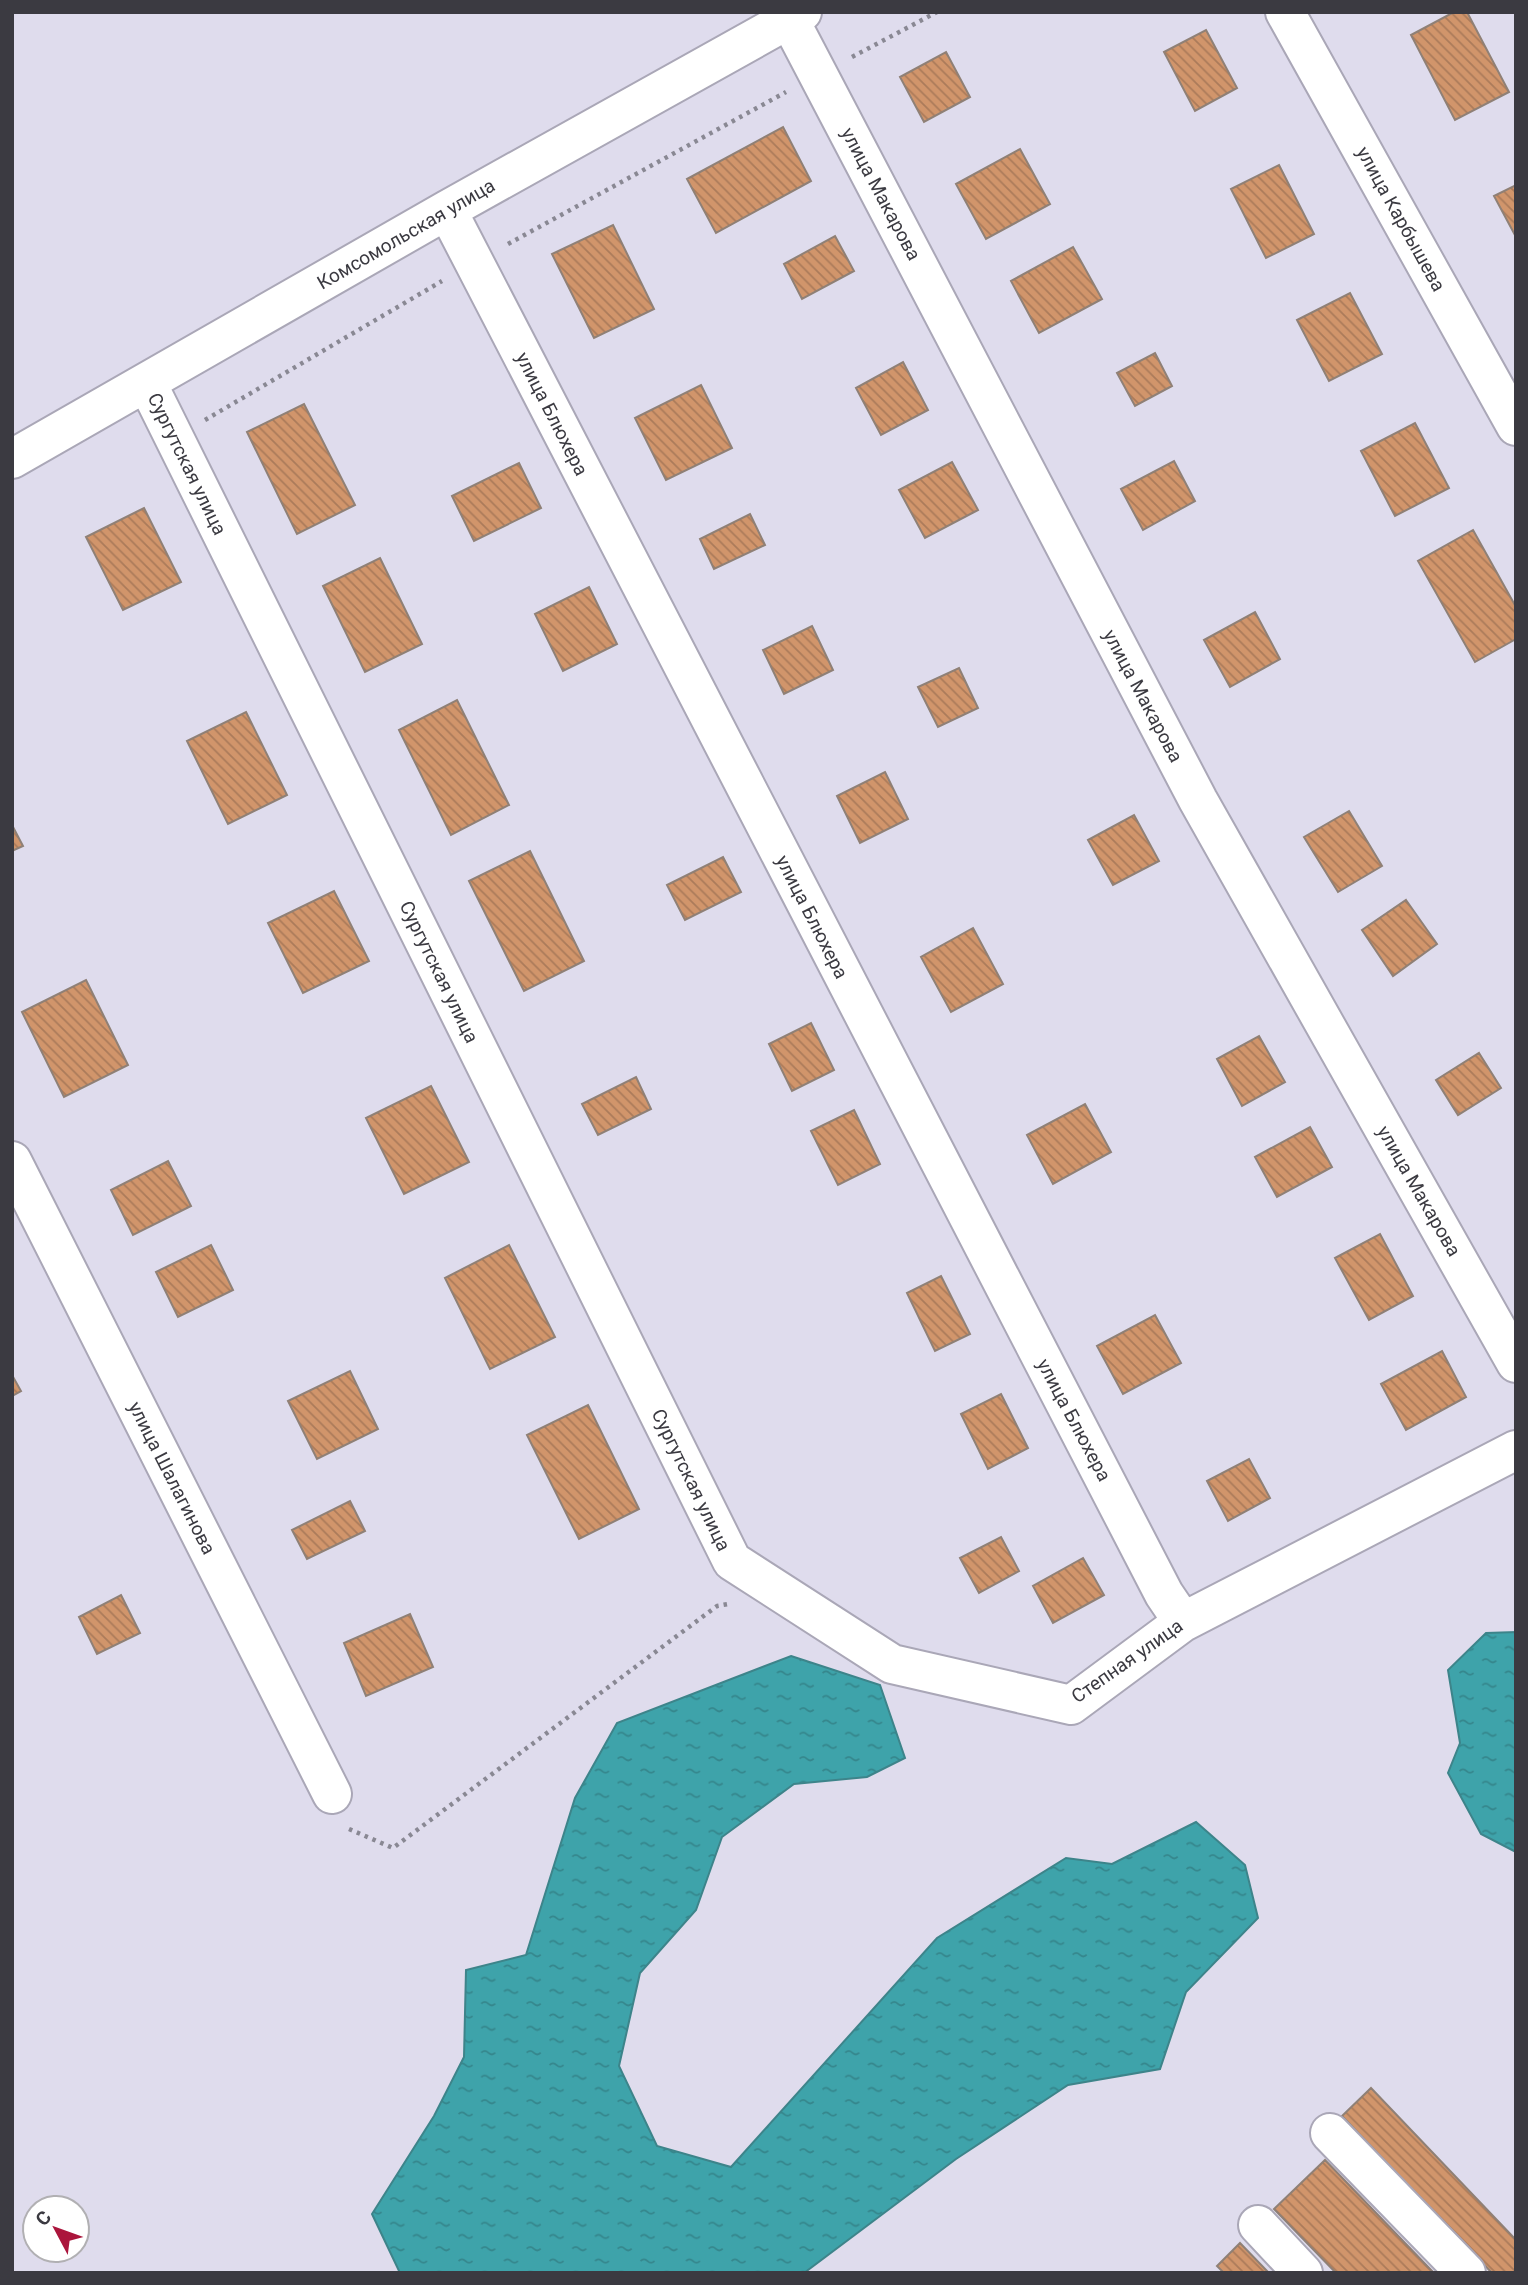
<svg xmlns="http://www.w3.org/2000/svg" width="1528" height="2285" font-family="Roboto,sans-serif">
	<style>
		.water { fill: url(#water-ripples); stroke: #3d848a; stroke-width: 2 }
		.building { fill: url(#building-back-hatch); stroke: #8f8076; stroke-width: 2 }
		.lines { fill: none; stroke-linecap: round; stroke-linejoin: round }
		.minor-casing { stroke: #aaa7b7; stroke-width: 42 }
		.path { stroke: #898893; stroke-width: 4.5; stroke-dasharray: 3.5 5; stroke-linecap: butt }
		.minor { stroke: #fff; stroke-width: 38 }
		.labels { text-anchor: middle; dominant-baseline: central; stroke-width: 5; stroke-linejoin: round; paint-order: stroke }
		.street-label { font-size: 19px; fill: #3b3a41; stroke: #fff }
	</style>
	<defs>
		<pattern id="water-ripples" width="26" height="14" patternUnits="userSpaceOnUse" patternTransform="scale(1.75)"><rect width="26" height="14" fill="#3ea3aa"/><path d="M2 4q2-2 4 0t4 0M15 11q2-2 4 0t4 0" fill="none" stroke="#35868c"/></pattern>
		<pattern id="building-back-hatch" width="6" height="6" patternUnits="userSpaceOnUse" patternTransform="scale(1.75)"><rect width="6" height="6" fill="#d1956b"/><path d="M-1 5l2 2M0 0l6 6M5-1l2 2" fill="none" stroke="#ab7b5a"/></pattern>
	</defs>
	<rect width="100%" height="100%" fill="#dfdced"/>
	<path class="water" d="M1516 1632V1852L1481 1834 1448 1773 1460 1743 1448 1670 1486 1633Z
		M791 1656 880 1685 905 1758 867 1777 794 1784 722 1837 696 1910 640 1973 619 2066 657 2146 731 2167 937 1938 1066 1858 1112 1864 1196 1822 1245 1865 1258 1918 1186 1992 1160 2069 1068 2085 956 2159 804 2273H400L372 2214 434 2116 464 2057 466 1970 526 1955 575 1798 617 1723Z"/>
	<path class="building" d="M1454 12H1467L1509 92 1455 120 1411 35Z
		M1206 30 1237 88 1195 111 1164 52Z
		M946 52 970 97 924 122 900 77Z
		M783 127 811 181 716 233 687 179Z
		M1020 149 1050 204 986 239 956 184Z
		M1279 165 1314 234 1266 258 1231 189Z
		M1516 185V237L1494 196Z
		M613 225 654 309 594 338 552 254Z
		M835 236 854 271 802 299 784 264Z
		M1073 247 1102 299 1039 333 1011 281Z
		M1350 293 1382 354 1329 381 1297 320Z
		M1155 353 1172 386 1135 406 1117 373Z
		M903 362 928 410 881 435 856 388Z
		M701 385 732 448 666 480 635 418Z
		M304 404 355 505 297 534 247 432Z
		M1415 423 1449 488 1395 516 1361 451Z
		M1174 461 1195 501 1143 530 1121 489Z
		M952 462 978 510 925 538 899 490Z
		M519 463 541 508 474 541 452 496Z
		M144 508 181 582 123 610 86 537Z
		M750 514 765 545 714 569 700 539Z
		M1473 530 1516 607V639L1475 662 1418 561Z
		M380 558 422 644 365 672 323 586Z
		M589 587 617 644 563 671 535 614Z
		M1255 612 1280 659 1230 687 1204 640Z
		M812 626 833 670 784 694 763 650Z
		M959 668 978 708 938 727 918 687Z
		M457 700 509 805 451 835 399 730Z
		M246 712 287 795 228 824 187 741Z
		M885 772 908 819 860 843 837 796Z
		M1349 811 1382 866 1338 892 1304 837Z
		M1134 815 1159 861 1113 885 1088 840Z
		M12 825 23 846 12 851Z
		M530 851 584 961 524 991 469 881Z
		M723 857 741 892 685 920 667 885Z
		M334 891 369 961 303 993 268 923Z
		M1406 900 1437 944 1393 976 1362 930Z
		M973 928 1003 984 951 1012 921 957Z
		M86 980 128 1065 64 1097 22 1012Z
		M811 1023 834 1070 792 1091 769 1044Z
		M1259 1036 1285 1082 1242 1106 1217 1059Z
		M1479 1053 1501 1088 1458 1115 1436 1080Z
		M636 1077 651 1109 598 1135 582 1104Z
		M431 1086 469 1162 404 1194 366 1118Z
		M1085 1104 1111 1152 1053 1184 1027 1135Z
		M854 1110 880 1164 838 1185 811 1131Z
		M1310 1127 1332 1167 1277 1197 1255 1157Z
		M168 1161 191 1206 133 1235 111 1190Z
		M1380 1234 1413 1296 1369 1320 1335 1258Z
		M211 1245 233 1290 178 1317 156 1272Z
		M509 1245 555 1337 490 1369 445 1278Z
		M941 1276 970 1334 935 1351 907 1293Z
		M1155 1315 1181 1363 1123 1394 1097 1346Z
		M1442 1351 1466 1397 1406 1430 1381 1384Z
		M350 1371 378 1429 317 1459 288 1401Z
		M12 1375 21 1391 12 1396Z
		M1001 1394 1028 1448 988 1469 961 1414Z
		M588 1405 639 1509 579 1539 527 1435Z
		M1249 1459 1270 1498 1228 1521 1207 1481Z
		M350 1501 365 1531 307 1559 292 1530Z
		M1001 1537 1019 1571 979 1593 960 1558Z
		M1083 1558 1104 1595 1053 1623 1033 1586Z
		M121 1595 140 1633 97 1654 79 1617Z
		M410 1614 433 1667 366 1696 344 1643Z
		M1371 2088 1516 2240V2273H1492L1342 2116Z
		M1325 2160 1434 2273H1336L1274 2209Z
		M1240 2243 1269 2273H1224L1217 2266Z"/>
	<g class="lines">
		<g class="minor-casing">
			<path id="minor" d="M1285 12 1516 426
				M789 19 1198 800 1516 1363
				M447 210 1164 1594 1183 1622
				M147 383 732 1561 892 1664 1071 1705 1183 1622 1516 1450
				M12 459 447 210 802 12
				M12 1161 332 1794
				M1330 2133 1466 2273
				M1258 2225 1303 2273"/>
		</g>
		<path class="path" d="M852 57 937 12
			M508 244 786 92
			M205 420 442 281
			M349 1829 393 1848 717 1606 728 1604"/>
		<use href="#minor" class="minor"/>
	</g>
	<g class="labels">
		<g class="street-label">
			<text transform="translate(881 194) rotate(62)">улица Макарова</text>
			<text transform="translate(1401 219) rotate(61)">улица Карбышева</text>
			<text transform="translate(406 234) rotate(-30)">Комсомольская улица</text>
			<text transform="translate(552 414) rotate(63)">улица Блюхера</text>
			<text transform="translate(187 464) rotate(64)">Сургутская улица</text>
			<text transform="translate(1143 696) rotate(62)">улица Макарова</text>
			<text transform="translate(812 917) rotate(63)">улица Блюхера</text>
			<text transform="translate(439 972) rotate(64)">Сургутская улица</text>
			<text transform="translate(1419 1191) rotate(60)">улица Макарова</text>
			<text transform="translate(1074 1420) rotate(62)">улица Блюхера</text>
			<text transform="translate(172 1478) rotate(63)">улица Шалагинова</text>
			<text transform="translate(691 1480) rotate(64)">Сургутская улица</text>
			<text transform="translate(1127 1661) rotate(-35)">Степная улица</text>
		</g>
	</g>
	<rect width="1528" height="2285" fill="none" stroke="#3b3a41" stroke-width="28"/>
	<g transform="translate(56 2229) rotate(311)"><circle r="33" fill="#ffffff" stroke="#b1b0b3" stroke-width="2"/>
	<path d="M0-5L12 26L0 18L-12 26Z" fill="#ab153c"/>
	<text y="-10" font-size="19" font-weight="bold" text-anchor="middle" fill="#3b3a41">С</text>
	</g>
</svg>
